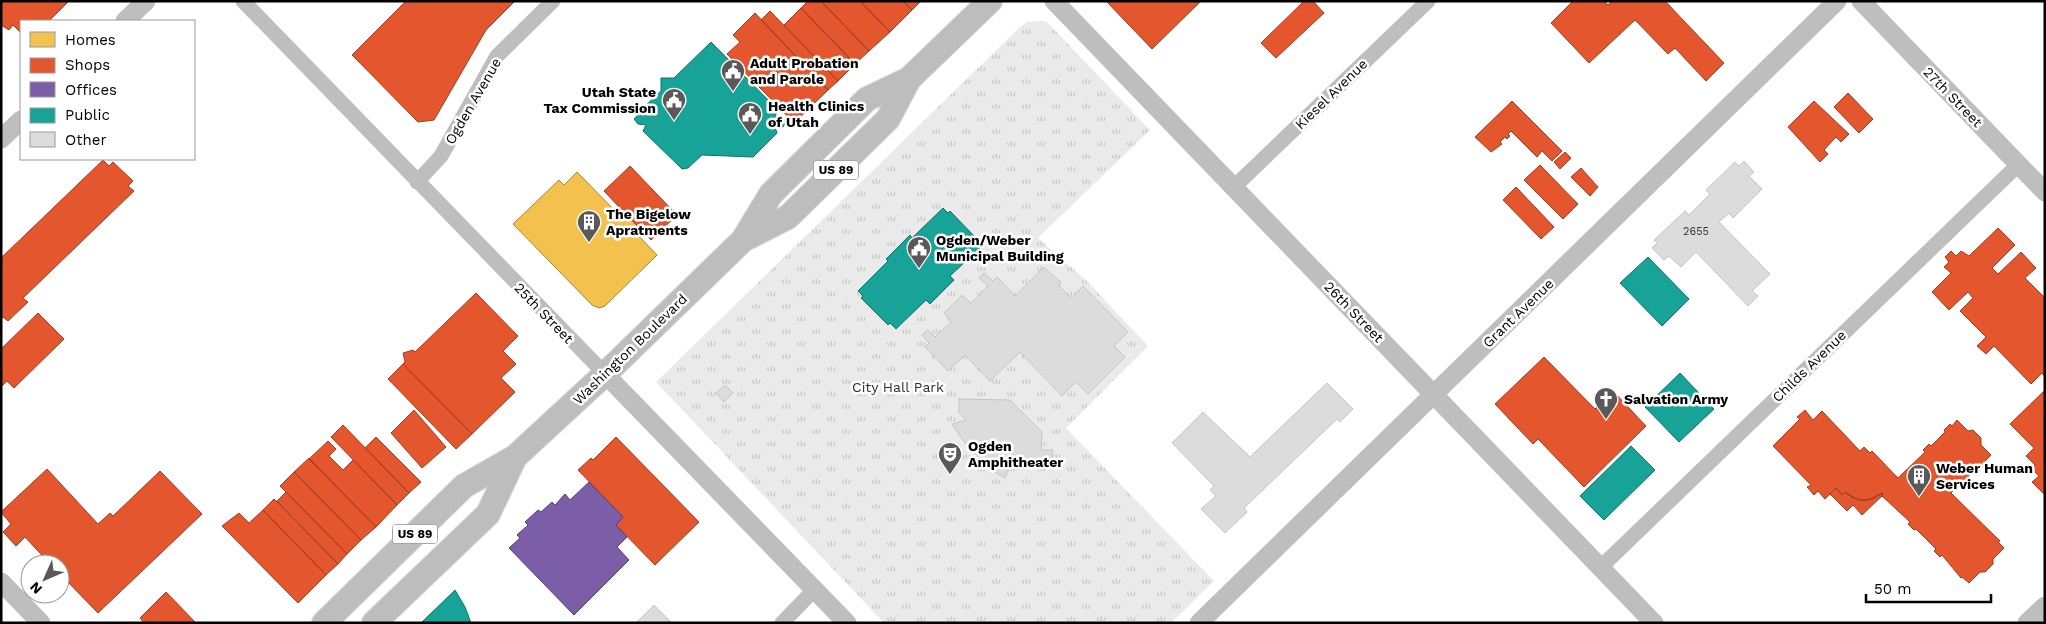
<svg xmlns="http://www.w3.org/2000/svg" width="2046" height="624" font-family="'Work Sans',sans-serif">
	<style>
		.grass { fill: url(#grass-tufts) }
		.homes { fill: #f2c14e; stroke: #a98737 }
		.shops { fill: #e4572e; stroke: #a03d20 }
		.offices { fill: #7b5ea7; stroke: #564275 }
		.public { fill: #17a398; stroke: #10726a }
		.building { fill: #dcdcdc; stroke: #c5c5c5 }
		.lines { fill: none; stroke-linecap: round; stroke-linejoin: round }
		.primary-casing { stroke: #dbdbdb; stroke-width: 26 }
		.minor { stroke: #bebebe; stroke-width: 15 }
		.tertiary { stroke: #bebebe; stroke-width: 19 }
		.primary { stroke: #bdbdbd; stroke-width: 24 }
		.labels { text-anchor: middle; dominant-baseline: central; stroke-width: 5; stroke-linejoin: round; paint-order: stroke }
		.number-label { font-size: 11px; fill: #373737 }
		.shield { fill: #fff; stroke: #4c4c4c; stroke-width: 1 }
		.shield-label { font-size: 12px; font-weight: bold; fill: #000 }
		.poi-label { font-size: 14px; font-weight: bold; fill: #000; stroke: #fff; text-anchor: start }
		.street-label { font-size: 14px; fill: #000; stroke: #fff }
		.park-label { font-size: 14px; fill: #2f2f2f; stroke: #fff }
	</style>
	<defs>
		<pattern id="grass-tufts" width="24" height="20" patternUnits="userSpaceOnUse" patternTransform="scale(1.25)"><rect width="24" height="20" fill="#eaeaea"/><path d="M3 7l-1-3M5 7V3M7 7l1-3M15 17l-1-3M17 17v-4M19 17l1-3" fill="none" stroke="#c7c7c7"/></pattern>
	</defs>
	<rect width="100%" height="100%" fill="#fff"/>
	<path class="grass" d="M1043 21 1047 22 1150 130 1038 238 1086 280 1148 346 1066 428 1214 581 1171 623H884L656 382 1020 27 1027 22Z"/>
	<path class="homes" d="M577 172 625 221 629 217 639 228 635 232 657 255 605 306 599 308 592 305 513 224 559 180 564 185Z"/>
	<path class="shops" d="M1 1H69L49 21H21V33L13 25 9 30 1 25Z
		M515 1 486 30 434 120 418 122 352 55 406 1Z
		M808 1H821L869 51 855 64 801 8Z
		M821 1H860L890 32 869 51Z
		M860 1H903L912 10 890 32Z
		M903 1H921L912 10Z
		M1106 1H1201L1152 49Z
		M1304 1H1313L1324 13 1276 58 1261 43Z
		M1573 1H1604L1608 5 1612 1H1665L1724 63 1706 81 1675 48 1668 54 1635 20 1589 63 1551 23Z
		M801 8 855 64 838 81 784 25Z
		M770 11 838 81 828 90 761 20Z
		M755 13 828 90 794 123 727 54 740 42 733 35Z
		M1848 93 1873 119 1859 133 1834 107Z
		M1512 101 1562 151 1552 161 1542 151 1537 157 1511 131 1508 134 1510 136 1507 139 1505 137 1500 142 1502 144 1491 152 1475 137Z
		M1814 101 1849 134 1841 142 1836 137 1824 150 1828 154 1820 162 1788 127Z
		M1565 152 1571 158 1560 169 1554 162Z
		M103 160 109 166 113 162 133 181 128 186 134 191 23 298 28 302 8 321 3 317 1 319V258Z
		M1540 165 1578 204 1563 219 1524 180Z
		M630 166 677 215 651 240 629 217 625 221 616 212 620 208 604 191Z
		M1581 168 1598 187 1590 196 1571 177Z
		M1516 187 1554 227 1541 239 1503 200Z
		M1998 228 2015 245 1992 268 1998 274 2021 252 2036 268 2025 278 2045 298V377L2042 373 2031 384 1994 346 1986 354 1977 346 1986 337 1960 311 1973 298 1968 292 1949 310 1932 292 1951 273 1944 267 1949 262 1945 257 1951 251 1956 256 1961 251 1969 256Z
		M476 293 518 336 503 351 516 364 501 378 515 392 472 434 403 364 405 362 403 353 413 350 415 352Z
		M38 313 64 339 14 388 7 381 1 387V349Z
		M1544 357 1595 409 1613 391 1646 426 1584 487 1538 439 1533 444 1495 404Z
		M403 364 472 434 456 449 388 379Z
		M2045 390V495L2032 482 2039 476 2032 469 2035 465 2026 456 2034 448 2010 424Z
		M414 410 446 447 422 468 391 433Z
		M1805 410 1813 420 1822 411 1860 451 1864 447 1870 453 1872 451 1898 478 1925 452 1923 450 1929 444 1931 446 1945 432 1944 430 1950 424 1952 426 1957 420 1968 431 1973 430 1981 438V445L1991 455 1985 461 1987 463 1981 469 1979 466 1964 481 1966 482 1960 488 1958 486 1951 493 2000 541 1998 542 2004 548 1993 559V564L1985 572H1980L1969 583 1962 577 1961 578 1942 555 1940 557 1934 551 1936 549 1916 529 1914 530 1908 524 1910 522 1882 496V493L1873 499 1863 500 1853 498 1845 492 1842 495 1836 488 1825 499 1818 491 1814 495 1807 487 1811 485 1773 446 1800 419 1797 417Z
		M343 425 409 493 397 505 331 437Z
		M376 437 421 482 409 493 365 448Z
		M616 437 699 522 655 565 616 525 623 517 578 470 591 458 593 460Z
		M328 441 336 449 329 456 343 470 353 460 397 505 376 527 309 459Z
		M309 458 376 527 361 540 294 472Z
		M47 469 98 524 110 513 113 516 160 471 202 514 98 613 60 574V564H50L25 537 16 546 3 532 11 524 1 512Z
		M294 472 361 540 347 554 280 486Z
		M1836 488 1842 495 1845 492 1858 500H1868L1882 493 1883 495 1862 515 1853 505 1847 511 1830 494Z
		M286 492 347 554 338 564 277 501Z
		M274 499 338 564 326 575 263 510Z
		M263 510 326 575 298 603 222 526 239 513 249 523Z
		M166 592 196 623H144L140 618Z"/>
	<path class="offices" d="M589 482 623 517 616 525 627 537 617 547 629 560 574 615 509 548 520 538 517 535 528 525 525 522 538 510 541 512 552 502 555 505 565 494 570 500Z"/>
	<path class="public" d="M711 42 778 110 775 116 783 117 786 122 783 127H775L777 133 753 157 702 155 688 168 682 169 643 131 646 125 638 124 634 119 638 115 646 114 643 108 661 91V78H674Z
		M943 208 948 213 950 211 976 238 974 240 981 247 950 276 954 280 930 304 926 300 896 329 890 323 888 325 861 298 863 296 858 291 888 261 886 259 910 235 912 238Z
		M1648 257 1689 299 1662 326 1620 283Z
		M1680 373 1714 409 1679 442 1645 407Z
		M1631 446 1655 470 1604 520 1580 496Z
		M455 590 465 607 471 623H421Z"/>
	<path class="building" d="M1744 161 1754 172 1749 176 1762 189 1733 218 1729 213 1719 222 1770 274 1752 291 1758 296 1748 306 1696 252 1681 267 1669 256 1664 260 1652 248 1657 243 1654 240 1685 211 1689 215 1710 194 1706 190 1735 162 1739 166Z
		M1044 267 1061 283 1059 286 1071 298 1083 286 1128 332 1114 346 1125 357 1088 394 1076 382 1062 396 1020 352 990 381 965 355 948 371 925 347 929 343 922 335 928 330 935 337 952 321 944 313 962 295 971 303 988 286 979 278 984 273 993 281 997 277 1015 296Z
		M1327 383 1353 409 1340 422 1337 419 1244 508 1247 512 1225 533 1201 509 1216 496 1210 490 1214 486 1172 443 1203 412 1250 457Z
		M725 385 733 393 724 402 716 393Z
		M959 399 1010 400 1042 432 1041 450H1053L1052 465H1027V469H1014L1010 465 1005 478 990 469 965 443 952 424 966 420 959 413Z
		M654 605 672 623H636Z"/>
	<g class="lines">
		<g class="primary-casing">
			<path id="primary" d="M743 240 788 217 888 119 909 79 990 1
				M324 623 464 486 515 457 605 374 743 240 771 194 867 99 909 79
				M374 623 488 514 515 457"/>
		</g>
		<path class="minor" d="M243 1 605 374
			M417 182 441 156 497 56 553 1
			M1234 187 1428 1
			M1601 567 2018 165
			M782 623 815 589"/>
		<path class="tertiary" d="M1054 1 1654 623
			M1861 1 2045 192
			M125 21 146 1
			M1 139 21 120
			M605 374 847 623
			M1 582 41 623
			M1199 623 1837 1
			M2027 623 2045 606"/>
		<use href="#primary" class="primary"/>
	</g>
	<defs>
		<g id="civic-pin" transform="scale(1.25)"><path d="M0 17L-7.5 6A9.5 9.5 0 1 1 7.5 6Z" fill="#595959" stroke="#fff"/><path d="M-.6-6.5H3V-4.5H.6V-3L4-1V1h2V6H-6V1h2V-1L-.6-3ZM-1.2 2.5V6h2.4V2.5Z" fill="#fff"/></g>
		<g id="building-pin" transform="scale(1.25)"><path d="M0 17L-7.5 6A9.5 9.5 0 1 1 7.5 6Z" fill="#595959" stroke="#fff"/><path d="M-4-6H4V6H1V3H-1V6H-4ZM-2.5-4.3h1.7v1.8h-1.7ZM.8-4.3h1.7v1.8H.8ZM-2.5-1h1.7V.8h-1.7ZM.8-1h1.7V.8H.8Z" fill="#fff"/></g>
		<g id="church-pin" transform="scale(1.25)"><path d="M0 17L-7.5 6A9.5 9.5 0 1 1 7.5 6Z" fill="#595959" stroke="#fff"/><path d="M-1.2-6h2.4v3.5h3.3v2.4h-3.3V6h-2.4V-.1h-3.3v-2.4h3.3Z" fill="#fff"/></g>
		<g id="theatre-pin" transform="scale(1.25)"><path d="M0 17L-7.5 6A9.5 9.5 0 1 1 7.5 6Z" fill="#595959" stroke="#fff"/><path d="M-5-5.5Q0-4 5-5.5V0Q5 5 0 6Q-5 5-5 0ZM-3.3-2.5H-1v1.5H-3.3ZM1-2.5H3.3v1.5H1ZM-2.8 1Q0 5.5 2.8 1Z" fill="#fff"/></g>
	</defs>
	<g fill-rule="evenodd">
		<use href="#civic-pin" x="733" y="71"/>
		<use href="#civic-pin" x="674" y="100"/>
		<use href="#civic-pin" x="750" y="114"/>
		<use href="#building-pin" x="589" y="222"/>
		<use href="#civic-pin" x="919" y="248"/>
		<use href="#church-pin" x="1606" y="399"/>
		<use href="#theatre-pin" x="950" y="454"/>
		<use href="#building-pin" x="1919" y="476"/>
	</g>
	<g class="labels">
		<g class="number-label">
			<text x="1696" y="231">2655</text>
		</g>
		<g class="shield">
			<rect x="813.5" y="160.5" width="45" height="19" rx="4"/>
			<rect x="392.5" y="524.5" width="45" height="19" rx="4"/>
		</g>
		<g class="shield-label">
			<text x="836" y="170">US 89</text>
			<text x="415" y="534">US 89</text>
		</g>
		<g class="poi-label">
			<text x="750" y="63">Adult Probation<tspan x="750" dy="16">and Parole</tspan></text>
			<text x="656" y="92" text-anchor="end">Utah State<tspan x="656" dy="16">Tax Commission</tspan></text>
			<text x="768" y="106">Health Clinics<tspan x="768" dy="16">of Utah</tspan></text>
			<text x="606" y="214">The Bigelow<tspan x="606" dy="16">Apratments</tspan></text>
			<text x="936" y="240">Ogden/Weber<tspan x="936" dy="16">Municipal Building</tspan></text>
			<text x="1624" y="399">Salvation Army</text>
			<text x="968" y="446">Ogden<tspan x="968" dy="16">Amphitheater</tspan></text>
			<text x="1936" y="468">Weber Human<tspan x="1936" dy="16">Services</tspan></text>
		</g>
		<g class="street-label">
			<text transform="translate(1331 94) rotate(-44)">Kiesel Avenue</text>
			<text transform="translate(1953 97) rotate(46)">27th Street</text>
			<text transform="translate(473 101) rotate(-60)">Ogden Avenue</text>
			<text transform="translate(1354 312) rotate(46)">26th Street</text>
			<text transform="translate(544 313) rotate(46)">25th Street</text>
			<text transform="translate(1518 313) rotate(-44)">Grant Avenue</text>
			<text transform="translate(630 349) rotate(-44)">Washington Boulevard</text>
			<text transform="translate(1809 366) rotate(-44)">Childs Avenue</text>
		</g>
		<g class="park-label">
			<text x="898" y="387">City Hall Park</text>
		</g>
	</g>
	<rect width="2046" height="624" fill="none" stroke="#000000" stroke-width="5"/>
	<rect x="20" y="20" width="175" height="140" fill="#ffffff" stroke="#999999"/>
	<rect x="30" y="32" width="25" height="15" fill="#f2c14e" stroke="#999999"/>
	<text x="65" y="45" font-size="15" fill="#000000">Homes</text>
	<rect x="30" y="58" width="25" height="15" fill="#e4572e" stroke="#999999"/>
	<text x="65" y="70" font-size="15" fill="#000000">Shops</text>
	<rect x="30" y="82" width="25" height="15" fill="#7b5ea7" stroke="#999999"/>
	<text x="65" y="95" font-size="15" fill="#000000">Offices</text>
	<rect x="30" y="108" width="25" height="15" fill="#17a398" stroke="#999999"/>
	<text x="65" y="120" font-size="15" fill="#000000">Public</text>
	<rect x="30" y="132" width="25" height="15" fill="#dcdcdc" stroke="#999999"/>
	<text x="65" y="145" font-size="15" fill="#000000">Other</text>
	<g transform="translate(45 579) rotate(225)"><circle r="24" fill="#ffffff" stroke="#999999"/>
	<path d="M0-4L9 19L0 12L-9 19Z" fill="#595959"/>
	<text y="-8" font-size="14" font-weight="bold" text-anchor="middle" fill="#000000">N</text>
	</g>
	<path d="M1866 594v8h125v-8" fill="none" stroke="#000000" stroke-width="2.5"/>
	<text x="1874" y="594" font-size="15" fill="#000000" stroke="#ffffff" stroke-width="4" paint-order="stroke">50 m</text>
</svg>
